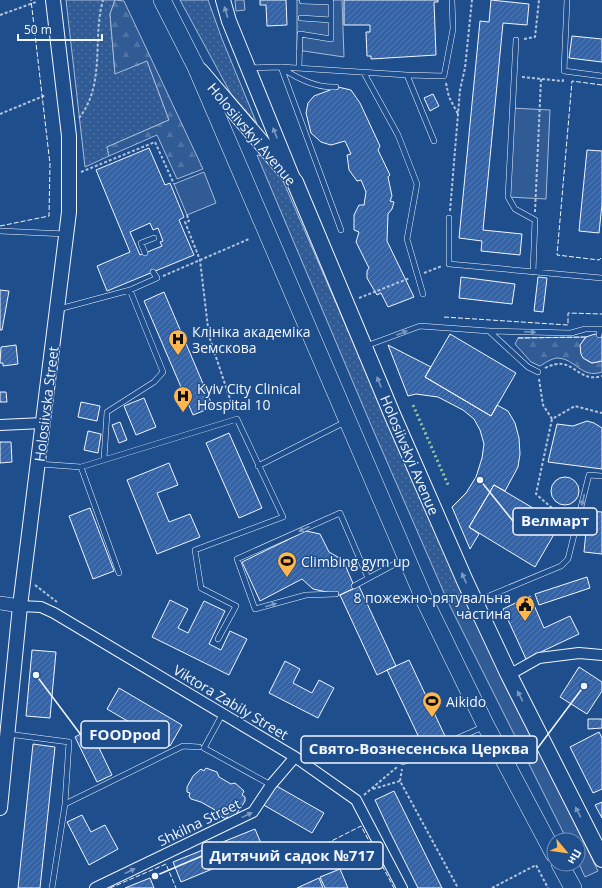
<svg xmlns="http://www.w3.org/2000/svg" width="602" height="888" font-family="'Open Sans',sans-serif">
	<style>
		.grass { fill: url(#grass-dots); stroke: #a8bbd7 }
		.forest { fill: url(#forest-firs); stroke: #a8bbd7 }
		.built { fill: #305b95; stroke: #a8bbd7 }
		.building { fill: url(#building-hatch); stroke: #f2f6ff; fill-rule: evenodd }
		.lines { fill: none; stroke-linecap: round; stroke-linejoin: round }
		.service-casing { stroke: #f2f6ff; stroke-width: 6 }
		.minor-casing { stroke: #f2f6ff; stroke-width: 12 }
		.tertiary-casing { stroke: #f2f6ff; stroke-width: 14 }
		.secondary-casing { stroke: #f2f6ff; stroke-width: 16 }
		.primary-casing { stroke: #f2f6ff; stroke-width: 18 }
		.trunk-casing { stroke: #f2f6ff; stroke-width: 18 }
		.path { stroke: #b3c4dc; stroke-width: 2; stroke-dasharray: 3 2; stroke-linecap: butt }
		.service { stroke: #1f4e8c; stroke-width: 5 }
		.minor { stroke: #1f4e8c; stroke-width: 10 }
		.tertiary { stroke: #1f4e8c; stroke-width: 13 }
		.secondary { stroke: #1f4e8c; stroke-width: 14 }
		.primary { stroke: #1f4e8c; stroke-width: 16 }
		.trunk { stroke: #1f4e8c; stroke-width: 17 }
		.hedge { stroke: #97c8a6; stroke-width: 3; stroke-dasharray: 2 3; stroke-linecap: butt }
		.fence { stroke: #f2f6ff; stroke-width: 1; stroke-dasharray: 5 2; stroke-linecap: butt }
		.oneway { fill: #7e9ac0 }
		.labels { text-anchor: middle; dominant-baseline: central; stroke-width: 3; stroke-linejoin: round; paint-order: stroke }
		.street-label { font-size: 14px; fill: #f2f6ff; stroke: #1f4e8c }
		.poi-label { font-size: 14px; fill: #f2f6ff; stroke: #1f4e8c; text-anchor: start }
		.leader { fill: none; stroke: #f2f6ff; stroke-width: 1.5 }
		.callout-dot { fill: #f2f6ff; stroke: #1f4e8c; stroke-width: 1.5 }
		.callout { fill: #1f4e8c; stroke: #f2f6ff; stroke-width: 1.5 }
		.callout-label { font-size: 15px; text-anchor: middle; font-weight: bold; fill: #f2f6ff }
	</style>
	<defs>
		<pattern id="grass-dots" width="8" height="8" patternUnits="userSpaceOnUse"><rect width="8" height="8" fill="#305b95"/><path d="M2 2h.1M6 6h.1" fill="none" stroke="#4e73a5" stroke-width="1.8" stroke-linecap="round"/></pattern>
		<pattern id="forest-firs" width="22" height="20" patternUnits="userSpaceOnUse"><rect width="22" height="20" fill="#305b95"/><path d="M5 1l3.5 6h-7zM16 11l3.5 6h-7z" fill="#4e73a5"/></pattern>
		<pattern id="building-hatch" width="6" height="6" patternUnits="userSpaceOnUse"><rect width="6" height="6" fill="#3563a3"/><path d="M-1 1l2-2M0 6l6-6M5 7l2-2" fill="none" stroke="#537ab1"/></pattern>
	</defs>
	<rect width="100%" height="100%" fill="#1f4e8c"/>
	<path class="grass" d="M66 0H115L110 14 115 73 147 61 169 120 107 147 109 156 85 167Z
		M180 0H208L222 39 257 124 231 94Z
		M257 155 262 156 281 176 462 594 448 602 371 425Z"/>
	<path class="forest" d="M115 0 124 1 203 169 177 179 157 135 109 156 107 147 169 120 147 61 115 74 110 14Z
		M586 337C577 346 579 358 592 363L602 361V372C581 379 576 359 558 358 552 358 545 363 540 366L531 362 515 344 518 338Z"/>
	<path class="built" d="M235 0H244L245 10 236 11Z
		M297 0H342L344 57 297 50Z
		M511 108 550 110 546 199 508 197Z
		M204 172 216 203 187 215 174 184Z
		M462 594 598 871 585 877 578 862V840H567L448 602Z"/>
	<path class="building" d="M260 0H286L287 25 267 26 266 5H260Z
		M344 0H438V2H434L436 55 371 59V56H367L366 32H370V25H344Z
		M491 0 529 4 527 25 503 23 483 230 522 234 520 255 481 251 482 241 459 238 480 21 489 22Z
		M572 36 602 39V62L569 58Z
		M338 87 351 90 360 103 380 146 378 150 390 175 388 177 392 196 390 201 394 202 392 209 388 214 387 241 414 297 388 307 381 293 377 295 367 278V271L369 268 356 242 359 232 354 230V215L359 205H364L366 192 361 180 357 181 349 170 347 155 351 154 345 141 331 145 321 142 311 133 306 113 308 103 314 96Z
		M433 94 439 106 430 111 424 98Z
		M149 148 165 185 170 183 184 217 179 220 194 255 107 291 97 266 130 252 96 170ZM150 223 153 230 158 228 163 241 160 242 162 246 140 255 130 232Z
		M587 150 602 151V204L599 233 579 231Z
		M461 277 515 284 512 304 459 298Z
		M538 277 547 278 543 312 534 311Z
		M0 290 9 291 2 330H0Z
		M164 292 213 407 193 415 144 301Z
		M450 334 516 373 491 416 425 377Z
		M595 334 602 337V361L592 363 583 358 581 354 580 345 586 337Z
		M16 345 18 364 3 366V363H0L1 347Z
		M388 345 431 367 425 377 491 416 497 405 508 411 515 423 519 438 520 454 518 467 505 491 494 485 469 527 479 534 470 549 452 507 466 493 476 477 482 458 484 444 480 430 474 419 463 410 438 397 416 394 408 396Z
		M0 392H6L7 402H0Z
		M144 398 156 427 136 435 124 406Z
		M81 402 100 406 97 421 78 417Z
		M587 421 594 423 602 428V469L548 462 557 424 573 426Z
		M120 422 127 440 119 443 112 425Z
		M88 431 101 434 98 453 84 450Z
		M229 433 262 508 239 518 206 443Z
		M0 442H11L12 462 0 463Z
		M169 463 178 485 157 493 169 522 190 514 200 537 157 554 127 480Z
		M551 491a14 14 0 1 1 28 0a14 14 0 1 1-28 0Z
		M494 485 560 524 535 567 469 527Z
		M90 508 114 571 93 579 69 516Z
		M588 511 602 512V554L584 552Z
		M306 531 320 534 329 552 343 560 355 588 340 595 313 589 302 579 260 601 242 562Z
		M587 577 590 588 539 605 535 594Z
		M359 586 396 666 377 675 340 595Z
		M530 596 544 628 570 616 579 634 526 659 503 609Z
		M170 600 188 609 178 628 188 633 204 601 225 611 209 644 221 650 230 631 247 639 229 675 152 637Z
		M32 650 56 652 50 718 26 716Z
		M409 660 445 736 423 746 387 670Z
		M285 661 300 669 293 683 312 693 319 680 334 688 318 718 269 693Z
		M579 667 602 682V691L587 714 560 697Z
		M119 688 182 725 170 746 107 709Z
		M588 719H602V728L588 729Z
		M90 729 112 775 97 782 75 737Z
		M599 732 602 738V789L593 793 570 747Z
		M33 744 55 747 40 888H18Z
		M206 768 217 772 219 777 231 784 235 783 244 791 242 795 245 797V801L235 816 230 819 227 817 226 819 216 814 215 810 201 802 191 799 189 796 190 793 187 792V787L193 776 201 769 204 771Z
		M273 784 324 813 312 833 262 804Z
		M394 791 442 888H418L389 830 375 800Z
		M602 802V818L595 805Z
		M82 815 91 832 105 825 118 849 89 865 67 822Z
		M255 829 263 848 181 882 173 862Z
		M340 869 348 888H325L320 877Z
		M150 878 154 888H125Z
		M319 878 323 888H297Z"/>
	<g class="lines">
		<g class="service-casing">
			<path id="service" d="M567 0 564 71 602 76
				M301 18 331 20
				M516 40 508 197 515 209 535 220 533 272
				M281 67 341 230
				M249 68 281 67 407 75 434 141
				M282 68C298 79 316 88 336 87
				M299 68 300 34 331 39V2L302 1
				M364 73 398 135 417 184 407 239 423 294
				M407 75 444 76 453 29 452 0
				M449 218V264L602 278
				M0 231 66 234
				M145 253 141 243 154 238
				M59 309 130 290 157 278 153 272
				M489 331 528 367 538 372
				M599 335 600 329
				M366 346 420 326 489 331 571 333 585 329H602
				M104 459 107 412 154 382 163 372 130 290
				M39 464 81 467 237 419 283 517 195 550 201 588 236 606 218 639
				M258 466 345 422
				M81 467 119 573
				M354 586 404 559
				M336 594 306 595 255 609 237 559 340 513 368 578
				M477 601 561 566 568 559 589 475 602 476
				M223 713 204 748 271 785
				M8 734 69 742 65 804
				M403 762 483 727
				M52 888 65 804 183 746 199 747"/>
		</g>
		<g class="minor-casing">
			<path id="minor" d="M0 425 43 423
				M20 606 41 607 54 613 295 757 356 800 402 888
				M509 675 539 658 579 653 602 655
				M95 888 253 812 271 785 295 757"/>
		</g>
		<g class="tertiary-casing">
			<path id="tertiary" d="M0 603 20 606"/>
		</g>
		<g class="secondary-casing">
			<path id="secondary" d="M223 0 229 21 292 176
				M0 808 20 606 69 212V136L53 0"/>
		</g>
		<g class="primary-casing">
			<path id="primary" d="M200 71 295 182 392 414 465 581 509 675 602 859"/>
		</g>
		<g class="trunk-casing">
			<path id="trunk" d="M162 0 196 67 425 601 486 726 554 854
				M560 864 573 888"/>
		</g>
		<path class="path" d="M0 15 36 2
			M524 39 535 37 539 0
			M522 77 563 81V78
			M446 83 449 97 458 114
			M0 114 46 95
			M79 118C106 84 92 39 103 0
			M81 172 155 142 174 184
			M450 211 460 90 465 68 472 0
			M535 212 541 79
			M187 215 189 221 185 222 200 260 209 336 234 411
			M424 273 442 266
			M163 276 249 239
			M359 298 410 278
			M545 368C574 353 576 384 602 376
			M539 379 543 405 552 419 575 406 602 413
			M552 419 536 494 569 523
			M35 585 57 602
			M400 781 402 769
			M373 789 400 781 458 888
			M364 795 397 767
			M492 888 536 865 548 888"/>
		<use href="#service" class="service"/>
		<use href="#minor" class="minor"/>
		<use href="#tertiary" class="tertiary"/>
		<use href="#secondary" class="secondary"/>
		<use href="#primary" class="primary"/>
		<use href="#trunk" class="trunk"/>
		<path class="hedge" d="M413 405 449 487"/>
		<path class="fence" d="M602 85 572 81 557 255 599 260 602 257
			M0 226 49 216 50 164 31 0
			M444 317 568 325V313L602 314
			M518 338 586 337
			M279 845 288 863 361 826 394 888
			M110 888 166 864 176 888"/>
	</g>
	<defs><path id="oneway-solid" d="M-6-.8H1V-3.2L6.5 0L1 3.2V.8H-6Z"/></defs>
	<g class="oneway">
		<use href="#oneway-solid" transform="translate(226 12) rotate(-107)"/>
		<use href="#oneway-solid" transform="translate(275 133) rotate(-112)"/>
		<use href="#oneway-solid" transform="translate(530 332) rotate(2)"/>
		<use href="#oneway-solid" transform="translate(402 333) rotate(-22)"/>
		<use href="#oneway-solid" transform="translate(379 382) rotate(-112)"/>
		<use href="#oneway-solid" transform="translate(583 500) rotate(103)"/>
		<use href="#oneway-solid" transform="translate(304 529) rotate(156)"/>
		<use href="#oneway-solid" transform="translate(464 578) rotate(-114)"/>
		<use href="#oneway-solid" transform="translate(271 605) rotate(-16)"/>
		<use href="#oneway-solid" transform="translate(520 696) rotate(-117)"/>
		<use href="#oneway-solid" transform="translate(578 812) rotate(-117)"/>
		<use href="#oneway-solid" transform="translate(247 815) rotate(-26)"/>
		<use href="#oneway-solid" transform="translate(130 871) rotate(-26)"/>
	</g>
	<defs>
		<g id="hospital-pin" transform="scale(1)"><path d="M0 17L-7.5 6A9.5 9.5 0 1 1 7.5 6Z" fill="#ffb74d" stroke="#1f4e8c"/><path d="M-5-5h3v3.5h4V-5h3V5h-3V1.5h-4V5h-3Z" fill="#111"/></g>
		<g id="stadium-pin" transform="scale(1)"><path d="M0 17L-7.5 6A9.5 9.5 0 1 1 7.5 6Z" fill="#ffb74d" stroke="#1f4e8c"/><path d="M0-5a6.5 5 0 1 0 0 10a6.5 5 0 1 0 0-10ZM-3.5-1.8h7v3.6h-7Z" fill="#111"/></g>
		<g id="civic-pin" transform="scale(1)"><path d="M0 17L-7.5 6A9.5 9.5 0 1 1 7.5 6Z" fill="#ffb74d" stroke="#1f4e8c"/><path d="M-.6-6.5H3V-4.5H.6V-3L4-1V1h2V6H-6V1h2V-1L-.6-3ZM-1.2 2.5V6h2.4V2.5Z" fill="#111"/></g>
	</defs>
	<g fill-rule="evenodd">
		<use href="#hospital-pin" x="178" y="339"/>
		<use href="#hospital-pin" x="183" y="396"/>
		<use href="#stadium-pin" x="287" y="561"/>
		<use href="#civic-pin" x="525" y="605"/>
		<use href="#stadium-pin" x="432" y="701"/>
	</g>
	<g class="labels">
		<g class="street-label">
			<text transform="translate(252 134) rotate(50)">Holosiivskyi Avenue</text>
			<text transform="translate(46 404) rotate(-83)">Holosiivska Street</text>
			<text transform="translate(410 455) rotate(67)">Holosiivskyi Avenue</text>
			<text transform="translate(231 702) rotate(31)">Viktora Zabily Street</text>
			<text transform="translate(199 822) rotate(-26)">Shkilna Street</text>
		</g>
		<g class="poi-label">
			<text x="192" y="331">Клініка академіка<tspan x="192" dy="16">Земскова</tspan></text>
			<text x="197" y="388">Kyiv City Clinical<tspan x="197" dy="16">Hospital 10</tspan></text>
			<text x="301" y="561">Climbing gym up</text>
			<text x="511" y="597" text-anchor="end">8 пожежно-рятувальна<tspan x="511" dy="16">частина</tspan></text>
			<text x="446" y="701">Aikido</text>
		</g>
	</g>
	<path class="leader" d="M480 480L513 521M36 675L81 735M584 686L537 749M155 876L202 856"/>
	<g class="callout-dot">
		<circle cx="480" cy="480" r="4"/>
		<circle cx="36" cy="675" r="4"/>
		<circle cx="584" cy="686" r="4"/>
		<circle cx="155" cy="876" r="4"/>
	</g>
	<g class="callout">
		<rect x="513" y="508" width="84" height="27" rx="4"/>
		<rect x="81" y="721" width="88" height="27" rx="4"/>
		<rect x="301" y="736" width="236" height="27" rx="4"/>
		<rect x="202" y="842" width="181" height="27" rx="4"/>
	</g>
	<g class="callout-label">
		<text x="555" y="526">Велмарт</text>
		<text x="125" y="740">FOODpod</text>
		<text x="419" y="754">Свято-Вознесенська Церква</text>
		<text x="292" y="861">Дитячий садок №717</text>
	</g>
	<g transform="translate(566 852) rotate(119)"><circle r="19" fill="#1f4e8c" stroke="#7391ba"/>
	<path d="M0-3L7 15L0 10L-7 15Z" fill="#ffb74d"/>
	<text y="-6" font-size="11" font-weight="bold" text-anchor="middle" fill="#f2f6ff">Пн</text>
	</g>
	<path d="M18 34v6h84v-6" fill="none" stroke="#f2f6ff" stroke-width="2"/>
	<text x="24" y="34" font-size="12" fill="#f2f6ff" stroke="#1f4e8c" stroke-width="3" paint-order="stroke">50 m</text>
</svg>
